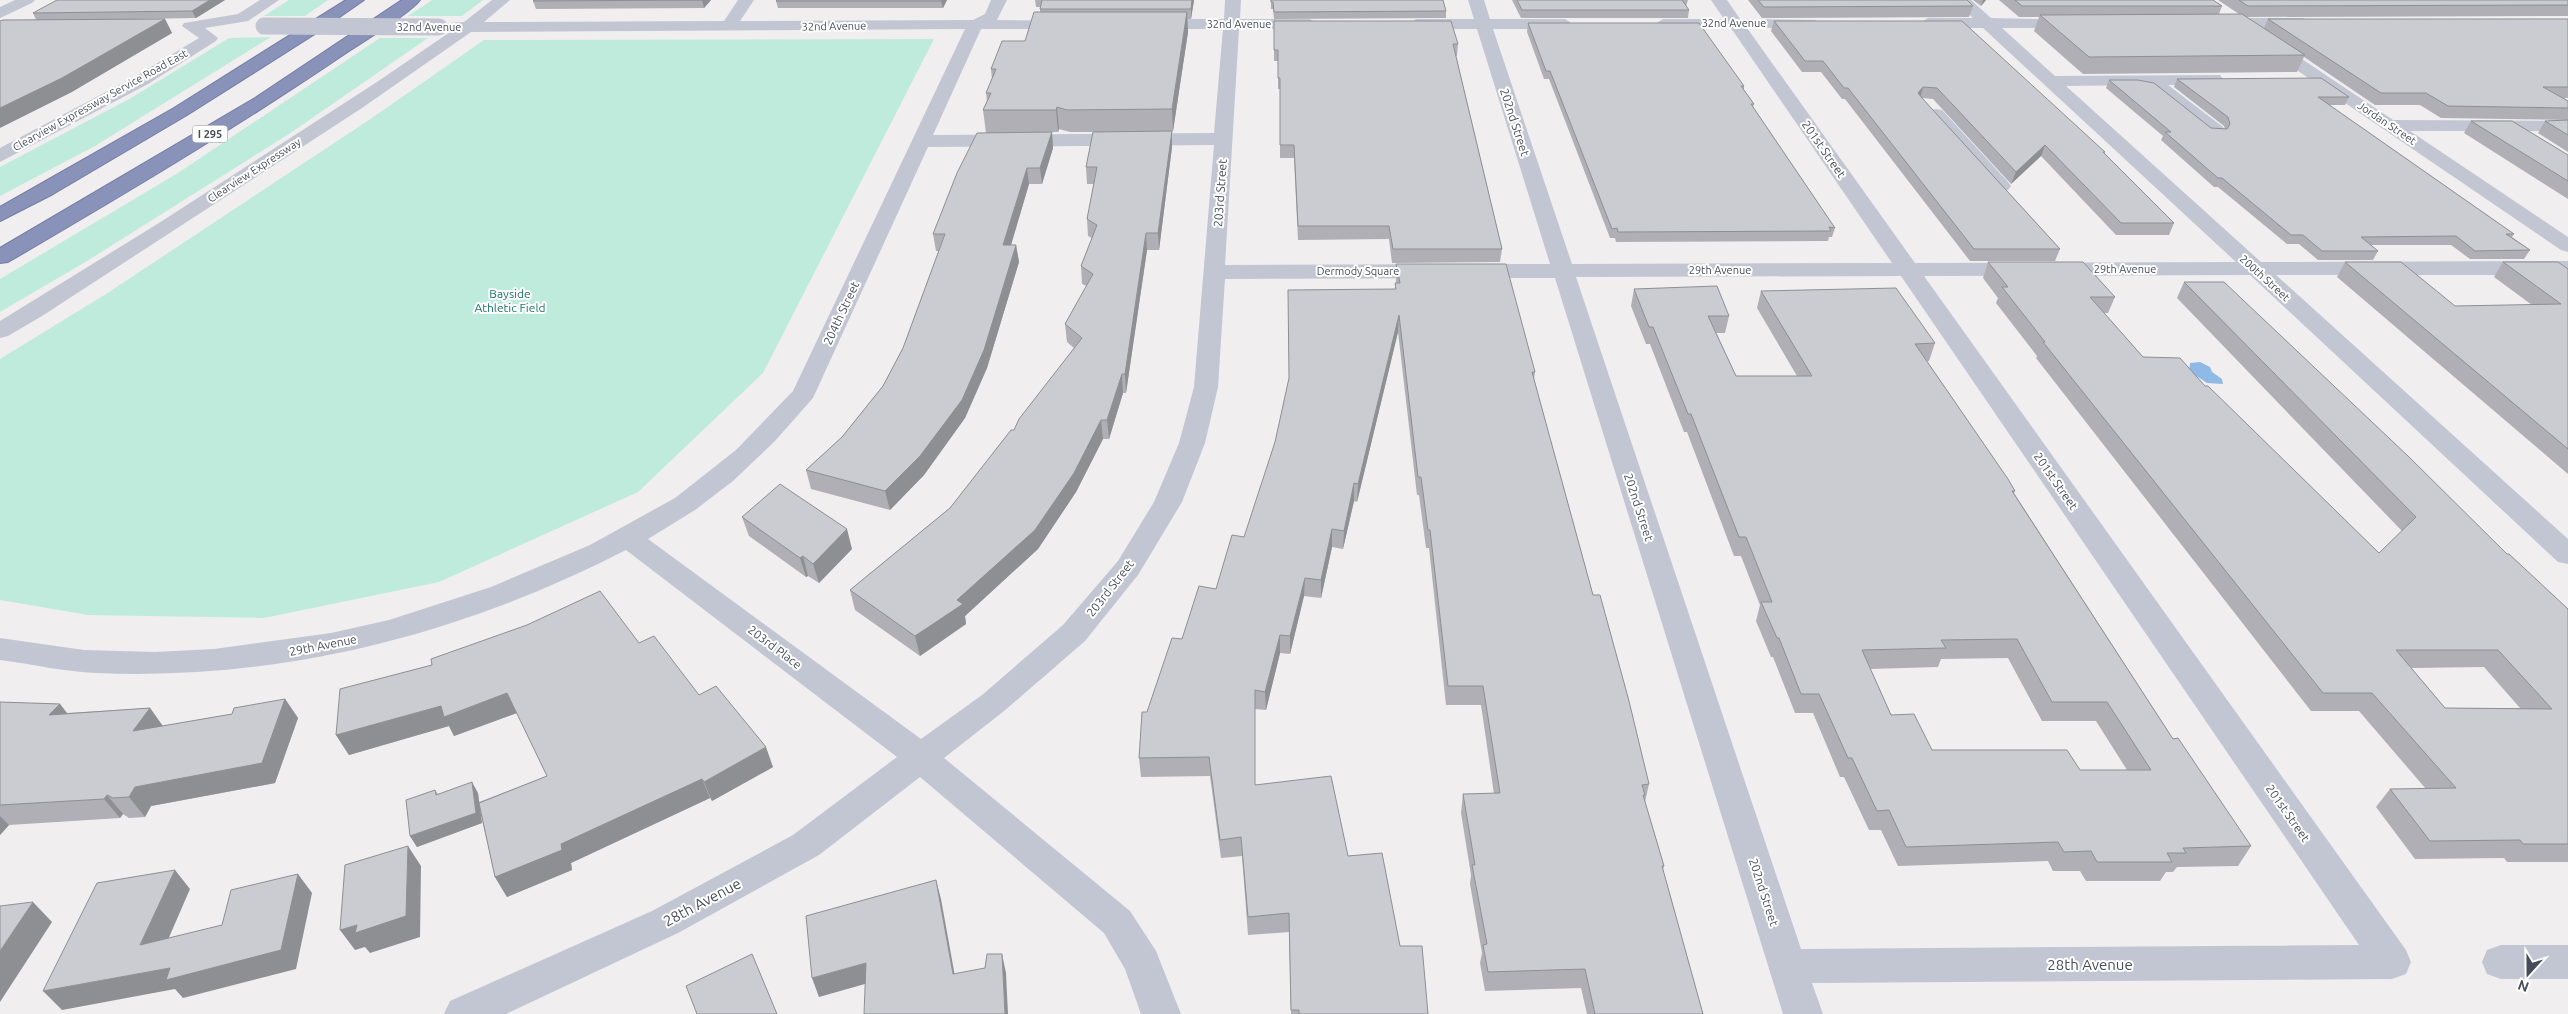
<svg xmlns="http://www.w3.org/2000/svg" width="2568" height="1014" font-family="Ubuntu,sans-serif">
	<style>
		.green { fill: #bfebdd }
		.water { fill: #8fbae5 }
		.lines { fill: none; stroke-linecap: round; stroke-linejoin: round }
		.highway-casing { stroke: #747da5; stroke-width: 2 }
		.minor { fill: #c2c6d2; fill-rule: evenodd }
		.highway { fill: #8992b9; fill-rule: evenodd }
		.minor-bridge { stroke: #c2c6d2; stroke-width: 17 }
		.wall { fill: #afafb5; fill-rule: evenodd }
		.shaded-wall { fill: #8e8f93 }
		.building { fill: #cbccd2; stroke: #8e8f93; fill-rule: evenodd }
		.labels { text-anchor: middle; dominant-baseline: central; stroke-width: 4; stroke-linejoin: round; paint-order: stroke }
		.far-street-label { font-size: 11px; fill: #474c5a; stroke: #fff }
		.shield { fill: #fff; stroke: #7e828c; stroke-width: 1 }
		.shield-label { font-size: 11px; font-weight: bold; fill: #474c5a }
		.street-label { font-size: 12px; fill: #474c5a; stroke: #fff }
		.park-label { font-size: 12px; fill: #1d7663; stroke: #fff }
		.near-street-label { font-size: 15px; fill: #474c5a; stroke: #fff }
	</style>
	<rect width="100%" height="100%" fill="#f0eeee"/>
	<path class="green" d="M289 0H328L305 16H264Z
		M432 0H483L462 16H408Z
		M271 37 95 146 0 196V167L131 98 229 38Z
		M380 38H428L289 134 87 261 0 312V279L178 173Z
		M934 39 763 373 638 492 439 582 264 618 88 615 0 600V359L106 294 369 120 484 40Z"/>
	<path class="water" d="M2200 362 2210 367 2212 372 2222 379 2223 384 2207 383 2189 371 2190 363Z"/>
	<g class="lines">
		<g class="highway-casing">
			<path id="highway" d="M346 0H364L318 32 187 115 53 194 0 221V207L174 108Z
				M402 0H420C410 14 359 44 343 55 234 129 121 196 8 262L0 263V248L255 98Z"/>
		</g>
		<path class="minor" d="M15 0H35L32 3 0 18V7Z
			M260 0H279L248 21 205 28 218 38 216 41 148 84 0 162V148L136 76 199 38 182 26 184 23 238 14Z
			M492 0H510L484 22 724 21 738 0H754L740 21 973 20 985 14 991 0H1007L997 20 1074 21 1076 24 1068 29H981L933 135 1214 133 1223 29H1151L1143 24 1151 19H1224L1225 0H1241L1240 19H1310L1318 24 1310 29H1239L1225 265 1550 264 1477 29H1416L1408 24 1416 19H1474L1468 0H1484L1490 19H1565L1573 24 1565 29H1493L1572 264 1892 263 1731 28 1663 29 1655 24 1663 19H1724L1711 0H1727L1740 19 1816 20 1818 23 1810 28H1747L1915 263 2236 262 1983 28H1928L1920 23 1928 18H1973L1954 0H1971L1991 18 2081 20 2083 23 2075 28H2002L2055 76 2220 75 2223 79 2220 83 2214 84 2168 85 2223 127 2225 131 2223 135H2209L2152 89H2143L2135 85 2066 86 2261 262 2568 261V275H2276L2568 539V564L2558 562 2250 275 1924 276 2406 950 2411 962 2406 974 2392 979 1812 983 1823 1014H1783L1555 278 1225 279 1218 387 1205 443 1182 502 1138 575 1085 641 1004 711 944 758 1130 911 1156 951 1181 1014H1141L1125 969 1104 933 920 777 819 855 678 933 506 1014H444L450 1001 652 911 793 835 897 757 626 550C463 634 281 681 97 673 65 672 32 664 0 660V638L84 650 155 652 214 649 331 633 389 620 491 587 590 545 675 498 736 450 793 391 965 29 471 32 362 108 42 316 8 336 0 338V321L159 223 380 80 450 32 433 30 431 27 433 24 464 22ZM1214 145 1194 387 1179 443 1154 502 1118 561 1063 625 982 695 921 739 648 539 695 510 733 481 775 441 813 398 928 147ZM1901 276 2359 945 1801 949 1576 277Z
			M2218 18H2303L2311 23 2303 28 2212 26 2210 23Z
			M2269 39 2275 41 2393 120 2568 121V131H2410L2568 237V252L2561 250 2263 47 2261 44Z
			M1936 109 1942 110 2008 182 2011 186 2008 190H1994L1930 118 1927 114 1930 110Z
			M2501 945H2568V979H2501L2487 974 2482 962 2487 950Z"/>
		<use href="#highway" class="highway"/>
		<path class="minor-bridge" d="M264 26 439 27"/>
	</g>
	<path class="wall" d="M225 0 196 18 138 19H165L172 33 70 93 33 13Z
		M711 0 704 8 536 9 533 1Z
		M777 0H947L943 8H778L776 1Z
		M1035 0H1194L1191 19H1187L1188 32 1173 131H1172V147L1159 250H1147L1126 393H1123L1109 439H1103L1076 492 1038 549 965 616 966 624 920 656 855 610 850 590 950 508 1014 430 1074 348 1067 342 1065 324 1087 286 1082 284 1081 266 1092 238 1088 236 1087 219 1094 184H1087L1086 167 1093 132H1070L1059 129 1058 132H1052L1053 148 1042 184H1029L1011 245H1016L1019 262 987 368 965 418 924 475 890 510 811 489 806 470 842 437 883 386 903 348 939 251H936L933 234 986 133 983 110 987 101 986 93 992 79 991 69 1025 41 1040 12V7H1036Z
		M1271 0 1446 11V18L1274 19 1273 9H1271Z
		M1512 0H1688L1686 6 1689 10 1688 18H1521Z
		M1748 0H1967L1973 6 1969 17 1762 18Z
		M1973 0H1986L1981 6Z
		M1999 0H2213L2222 6 2219 14H2239L2218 0H2568V16L2247 17 2264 28 2268 19H2568V98H2564L2568 101V120L2441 118 2420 105H2375L2304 57 2297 72 2083 74 2034 31 2039 17H2019Z
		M1274 21 1458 44 1457 56H1456L1502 249 1500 262 1392 263 1389 239 1298 240 1294 158H1280V89H1278V61H1274Z
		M1774 21 2105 152 2104 154 2174 223 2169 235H2116L2041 156 2011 184 1933 99 1922 98 2060 249 2055 261H1970L1845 99H1842L1821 72H1802L1771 31Z
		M1528 23 1744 86V90L1754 104 1753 107 1835 228 1832 237H1829L1828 241 1616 242 1615 238H1610L1549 79H1544L1527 32Z
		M2177 79 2349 97 2345 105H2329L2514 234 2512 237 2530 250 2524 259H2470L2451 245H2371L2378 251 2373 260H2318L2299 244H2287L2218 187H2214L2161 140 2163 136 2106 88 2109 80 2211 128 2225 129 2224 126 2174 87Z
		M2568 120V152L2538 133 2545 121Z
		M2471 121 2568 155V199L2464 133Z
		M1988 262 2115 297 2108 313H2104L2143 357 2205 386 2379 553 2402 531 2177 298 2184 282 2507 554 2568 609V862H2507L2504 858 2415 859 2376 807 2390 789H2426L2359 711H2311L2036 358 2037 356 1996 303 1998 298 1983 278ZM2484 667 2520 708H2445L2411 668Z
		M2345 262 2455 306 2532 305 2494 277 2503 262 2568 269V474L2337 277Z
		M1396 264 1535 372 1534 380 1593 595 1649 784 1645 802 1664 866 1663 870 1703 1014H1587L1581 988 1485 991 1480 963 1482 953 1470 884 1471 875 1461 813 1463 794H1494L1481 705H1446L1429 548H1426L1419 495H1417L1398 332 1357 502 1354 501 1343 549 1332 547 1321 598 1304 596 1290 654 1280 653 1266 710 1255 709V785L1348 856 1400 946 1428 1014H1291L1289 932 1248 935 1242 856 1221 858 1210 776 1141 777 1139 758 1147 712 1182 639 1216 589 1244 537 1395 289V283H1396Z
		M1634 289 1729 316 1725 333H1716L1736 376H1797L1757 308 1761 291 1935 343 1929 361H1927L2015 491 2014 493 2173 739 2251 846 2238 866 2177 867 2173 872H2166L2160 881H2086L2080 871H2053L2048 861 1898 866 1881 830H1869L1844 777H1840L1813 713H1795L1773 657H1771L1756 621 1760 605 1741 556H1734L1687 432H1684L1650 344H1646L1631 306ZM2008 658 2042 721H2096L2127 770H2080L1932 750 1891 715 1870 669 1938 667 1941 659Z
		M742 517 852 549 819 583 808 576 806 577 749 536Z
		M639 643 699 695 773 767 712 801 710 798 571 863 572 870 507 897 495 877 479 806 482 823 417 847 410 836 435 790 438 794 478 793 479 802 547 776 517 713 454 736 449 726 349 755 336 735Z
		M285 699 298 718 275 783 151 806 145 817 129 818 123 814 120 818 9 825 0 835V702L60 704 67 713 150 708 163 726 232 714Z"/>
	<path class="shaded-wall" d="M210 0H225L196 18 192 11Z
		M702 0H711L704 8Z
		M942 0H947L943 8 941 1Z
		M1192 0H1194L1191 19V9Z
		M1983 0H1986L1981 6Z
		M1187 12 1188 32 1173 131 1172 109Z
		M165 19 172 33 70 93 0 128V108Z
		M1923 87 1920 98 1918 93Z
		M1057 107 1059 129 1058 132 1056 110Z
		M1172 131V147L1159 250 1158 233Z
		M1052 132 1053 148 1042 184 1040 168Z
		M2045 145 2041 156 2011 184 2016 172Z
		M1027 168 1029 184 1006 262 1003 245Z
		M1146 233 1147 250 1126 393 1125 374Z
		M1016 245 1019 262 987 368 965 418 924 475 890 510 885 491Z
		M1399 315 1398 332 1357 502 1358 484Z
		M1122 374 1123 393 1109 439 1107 420Z
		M1101 420 1103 439 1076 492 1038 549 965 616 966 624 920 656 915 636 957 600Z
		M1354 483V501L1343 549 1344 531Z
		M847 529 852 549 819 583 813 564Z
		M1332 529V547L1321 598V580Z
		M803 556 808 576 806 577 800 558Z
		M1305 578 1304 596 1290 654V636Z
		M1280 635V653L1266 710 1265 692Z
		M507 693 517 713 454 736 449 726 349 755 336 735 441 706Z
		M285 699 298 718 275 783 151 806 145 817 129 797 135 787Z
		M60 704 75 724 49 715Z
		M150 708 164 728 133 731Z
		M766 747 773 767 712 801 704 782Z
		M702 779 710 798 571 863 572 870 507 897 495 877 561 844Z
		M472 782 478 793 482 823 417 847 410 836Z
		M107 795 123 814 120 818 104 799Z
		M0 816 9 825 0 835Z
		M408 846 421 866 420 937 370 953 365 947 355 950 340 930 357 925Z
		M175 870 190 889 157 965 140 945Z
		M298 874 312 893 296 969 183 998 175 989 62 1010 43 991 170 968Z
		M936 880 941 899 958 993 953 974Z
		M33 902 52 922 0 1002V951Z
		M1002 954 1006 973 1008 1014H1005Z
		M866 963 872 982 819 997 812 978Z"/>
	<path class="building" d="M57 0H210L192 11 33 13Z
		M534 0H702L533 1Z
		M777 0H942L941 1H776Z
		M1042 0H1192L1191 9H1040Z
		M1271 0H1443L1446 11 1274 12 1273 2H1271Z
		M1517 0H1682L1689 10H1522Z
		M1758 0H1967L1973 6 1764 7Z
		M2015 0H2213L2222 6H2022Z
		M2239 0H2568V5L2248 6Z
		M1034 12H1187L1172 109 1067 110 1057 107 1056 110H983L991 93H986L996 69H991L1002 41H1025Z
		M2242 14 2305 55 2089 57 2040 15Z
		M165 19 62 78 0 108V21L3 20Z
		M2268 19H2568V87H2543L2568 101V108L2448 106 2426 93H2381Z
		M1274 21H1451L1458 44H1453L1502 249H1393L1389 226H1298L1294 145H1280V78H1278V50H1274Z
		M1774 21H1962L2105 152H2103L2174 223H2121L2045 145 2016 172 1937 88 1923 87 1918 93 1922 98 2060 249H1974L1848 88H1844L1823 61H1805Z
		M1528 23H1699L1744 86H1741L1754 104H1751L1835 228 1829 227 1831 231 1618 232 1617 228 1612 229 1550 71H1546Z
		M2321 78 2349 97H2318L2514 234H2506L2530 250 2475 251 2456 236 2361 237 2378 251H2322L2303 235H2291L2222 178H2218L2165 132H2171L2109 80H2138L2154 83 2211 128 2227 129 2230 124 2228 117 2177 79Z
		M2568 120V135L2545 121Z
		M2471 121H2512L2568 155V181Z
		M1172 131 1158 233H1146L1125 374H1122L1107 420H1101L1074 473 1035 530 957 600 963 604 915 636 850 590 950 508 1011 430H1014L1019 419 1082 338 1065 324 1093 274 1081 266 1097 225 1087 219 1097 167H1086L1093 132Z
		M1052 132 1040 168H1027L1003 245H1016L984 350 962 400 920 456 885 491 806 470 842 437 883 386 903 348 945 234H933L957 173 977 133Z
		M1988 262H2083L2115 297H2090L2143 357 2180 358 2205 386H2208L2379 553 2416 517 2184 282H2224L2408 456 2507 554H2509L2568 609V844H2523L2520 840 2430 841 2390 789 2456 788 2372 693H2323L2043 342H2045L2002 287H2008ZM2396 650H2498L2552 709 2445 708Z
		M2345 262H2401L2455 306 2561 304 2503 262H2558L2568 269V449Z
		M1396 264H1506L1535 372H1532L1593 595H1600L1629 701 1649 784 1642 785 1645 795H1643L1664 866H1662L1703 1014H1595L1585 969 1488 972 1483 945 1487 944 1472 865H1475L1463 794 1500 793 1483 686H1448L1430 530H1428L1421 477H1418L1399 315 1358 484 1354 483 1344 531 1332 529 1321 580 1305 578 1290 636 1280 635 1265 692 1255 690V785L1331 776 1348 856 1382 853 1400 946H1422L1428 1014H1299V1010H1291L1289 913 1248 917 1241 837 1220 840 1209 757 1139 758 1142 712H1147L1172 638 1182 639 1199 586 1216 589 1232 535 1244 537 1275 442 1289 378 1288 290 1396 289 1395 283H1400Z
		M1717 286 1729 316H1708L1736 376H1812L1761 291 1896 288 1935 343 1915 344 2008 479 2015 491H2012L2173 739 2178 738 2251 846 2183 848 2186 853H2167L2172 862H2097L2091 851 2064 852 2058 842 1906 847 1889 810 1877 811 1852 758H1848L1819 694H1801L1779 638H1777L1761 602H1772L1746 537H1739L1691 414H1688L1653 327H1649L1634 289ZM2017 639 2052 702H2107L2151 770H2080L2067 750H1932L1914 714 1891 715 1862 650 1946 648 1941 640Z
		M780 484 847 529 813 564 803 556 800 558 742 517Z
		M600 591 639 643 654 636 699 695 716 686 766 747 704 782 702 779 561 844 562 850 495 877 479 803 547 776 507 693 444 717 441 706 336 735 340 689 432 665 431 659 527 625Z
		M285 699 262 763 135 787 129 797 113 798 107 795 104 799 0 805V702L60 704 49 715 150 708 133 731 232 714 234 708Z
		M472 782 476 813 410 836 406 800 435 790 436 795Z
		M408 846 406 916 355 933 357 925 340 930 345 865Z
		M175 870 140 945 222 925 231 890 298 874 281 950 166 980 170 968 43 991 97 883Z
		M936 880 953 974 985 968 987 954H1002L1005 1014H864L866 963 812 978 806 916Z
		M33 902 0 951V906Z
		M752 954 777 1014H697L686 986Z"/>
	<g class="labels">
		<g class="far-street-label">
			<text x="1734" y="23">32nd Avenue</text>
			<text x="1239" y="24">32nd Avenue</text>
			<text transform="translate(834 26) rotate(-1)">32nd Avenue</text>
			<text x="429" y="27">32nd Avenue</text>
			<text transform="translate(100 100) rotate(-29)">Clearview Expressway Service Road East</text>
			<text transform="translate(2387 123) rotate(34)">Jordan Street</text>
			<text transform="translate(254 170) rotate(-33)">Clearview Expressway</text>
			<text x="2125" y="269">29th Avenue</text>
			<text x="1720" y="270">29th Avenue</text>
			<text x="1358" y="271">Dermody Square</text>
			<text transform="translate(2265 278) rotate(42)">200th Street</text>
		</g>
		<rect class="shield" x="192.5" y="125.5" width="35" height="17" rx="4"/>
		<g class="shield-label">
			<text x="210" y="134">I 295</text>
		</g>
		<g class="street-label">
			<text transform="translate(1515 122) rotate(72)">202nd Street</text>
			<text transform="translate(1824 149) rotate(55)">201st Street</text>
			<text transform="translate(1220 193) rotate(-86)">203rd Street</text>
			<text transform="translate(841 313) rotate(-65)">204th Street</text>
			<text transform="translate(2056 481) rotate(55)">201st Street</text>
			<text transform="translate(1639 507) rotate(72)">202nd Street</text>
			<text transform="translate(1110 588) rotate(-52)">203rd Street</text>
			<text transform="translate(323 645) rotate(-11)">29th Avenue</text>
			<text transform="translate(775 647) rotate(37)">203rd Place</text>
			<text transform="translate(2288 813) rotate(55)">201st Street</text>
			<text transform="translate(1764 892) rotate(72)">202nd Street</text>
		</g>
		<g class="park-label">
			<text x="510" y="293">Bayside<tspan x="510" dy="14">Athletic Field</tspan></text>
		</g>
		<g class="near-street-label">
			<text transform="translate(702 902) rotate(-28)">28th Avenue</text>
			<text x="2090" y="964">28th Avenue</text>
		</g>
	</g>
	<g transform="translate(2528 974) rotate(201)" stroke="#ffffff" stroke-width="4" paint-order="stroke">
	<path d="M0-4L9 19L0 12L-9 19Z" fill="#474c5a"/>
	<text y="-8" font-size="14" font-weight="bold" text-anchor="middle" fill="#474c5a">N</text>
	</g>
</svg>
